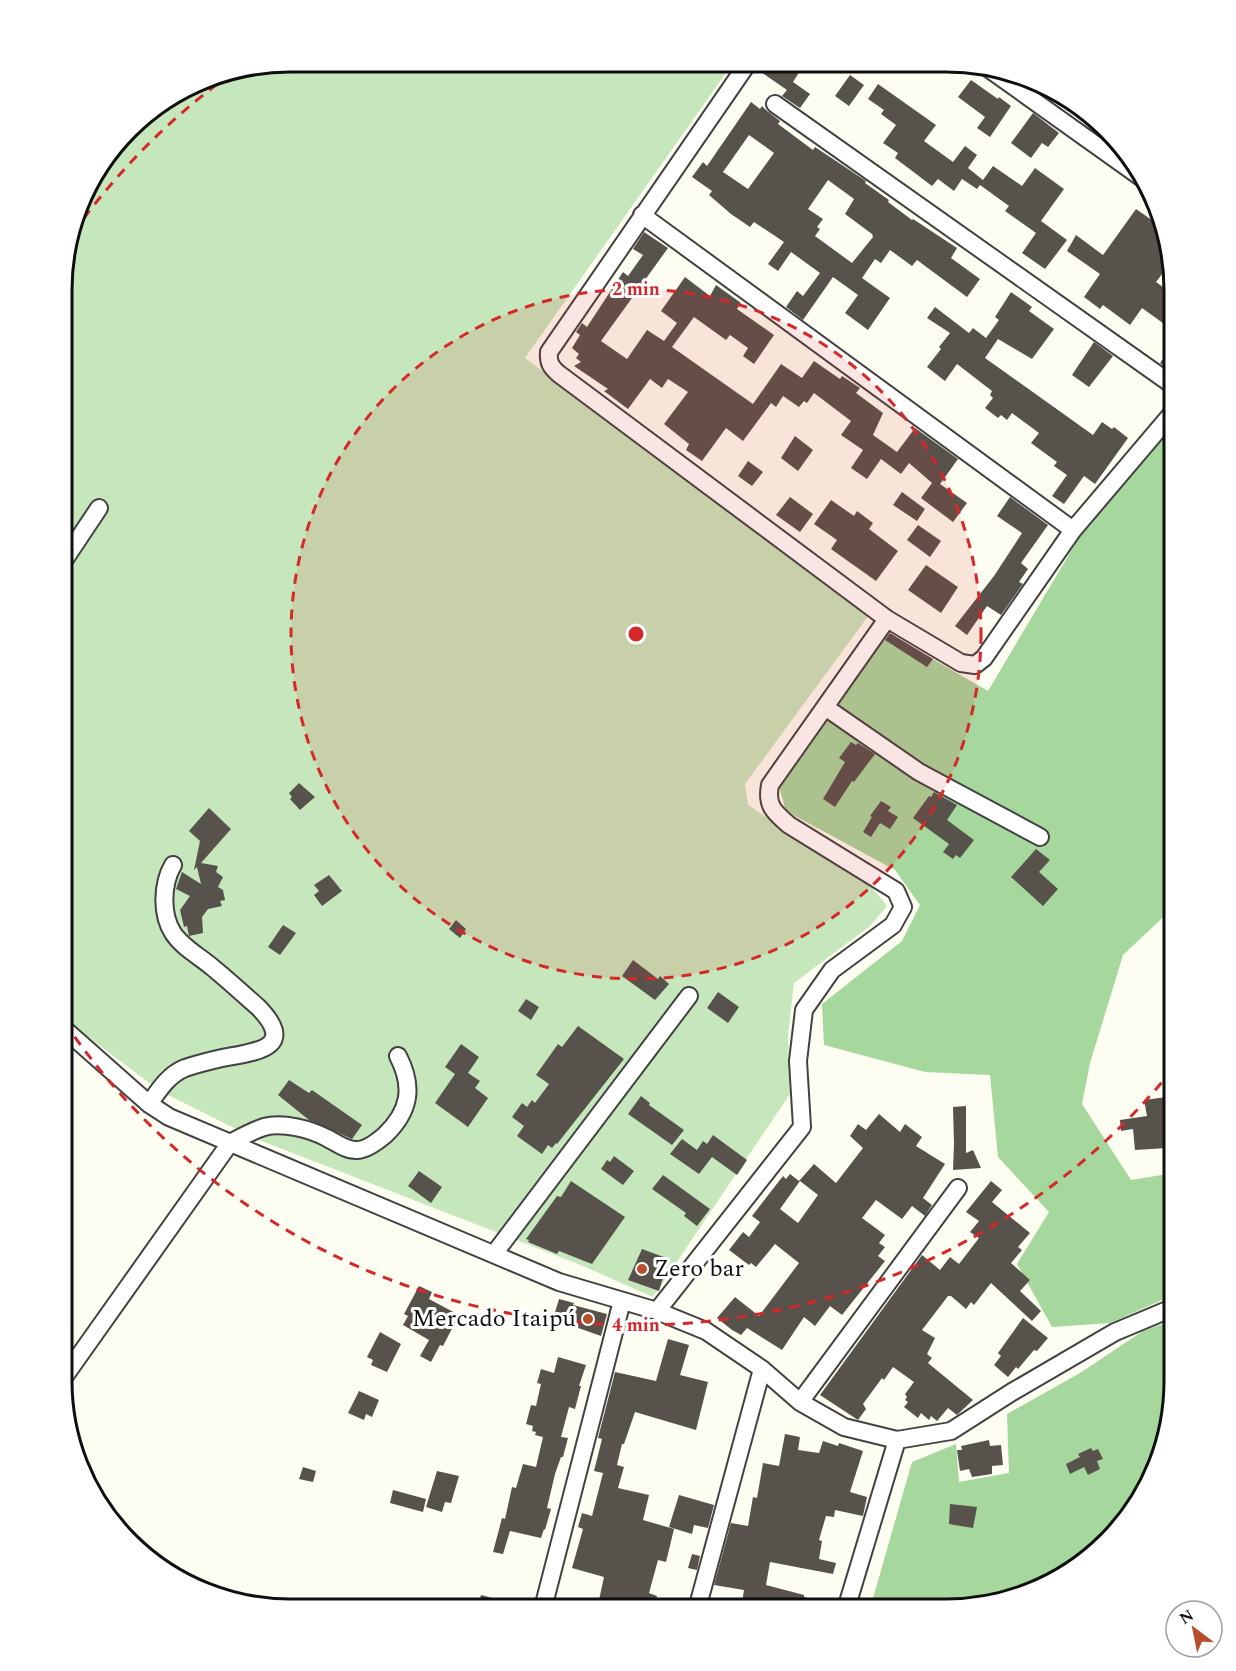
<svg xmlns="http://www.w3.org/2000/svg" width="1236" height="1671" font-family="Spectral,serif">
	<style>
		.green { fill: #c6e7bc }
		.forest { fill: #a6d79c }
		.building { fill: #57534c; fill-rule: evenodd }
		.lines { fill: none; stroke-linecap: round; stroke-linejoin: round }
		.minor-casing { stroke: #424242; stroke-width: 20 }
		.minor { stroke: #fff; stroke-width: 16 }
		.ring { fill: none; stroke: #d62828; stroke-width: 3; stroke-dasharray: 10 8 }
		.poi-dot { fill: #b74f2e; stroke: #fff; stroke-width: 2 }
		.labels { text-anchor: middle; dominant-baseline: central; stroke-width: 6; stroke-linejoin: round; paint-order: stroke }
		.poi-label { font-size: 24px; fill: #0f0f0f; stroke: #fff; text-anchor: start }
		.rim { fill: none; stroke: #0f0f0f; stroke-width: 3 }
		.centre { fill: #d62828; stroke: #fff; stroke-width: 3 }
		.ring-label { font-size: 18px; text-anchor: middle; font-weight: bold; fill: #d62828; stroke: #fff; stroke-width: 6; stroke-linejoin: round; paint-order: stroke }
	</style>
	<rect width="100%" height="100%" fill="#fdfef1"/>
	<path class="green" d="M290 62 733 63 525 358 869 615 745 784 748 805 870 885 887 906 870 926 794 983 788 1035 790 1094 653 1297 583 1266 254 1138 160 1091 75 1027 62 1012 64 260 92 176 140 118 217 74Z"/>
	<path class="forest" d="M1174 425V907L1123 955 1090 1063 1082 1104 1131 1180 1174 1173V1299L1162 1300 1110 1323 1052 1327 1017 1264 1049 1212 998 1157 990 1075 925 1072 824 1045 822 1004 902 941 920 905 895 870 795 816 785 808 778 783 886 632 988 691 1080 536Z
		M1174 1320V1396L1162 1455 1136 1507 1097 1552 1047 1586 946 1609H870L912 1462 956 1444 959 1482 1009 1473 1007 1414 1080 1373 1143 1331Z"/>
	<path class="building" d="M767 63H805L793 82 810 94 800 108 782 96 787 90 761 72Z
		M850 75 864 85 849 106 835 96Z
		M971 80 998 99 999 97 1011 106 990 137 977 128 985 117 958 97Z
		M878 84 936 125 924 141 953 162 965 146 977 155 968 168 983 180 993 166 1022 186 1035 168 1064 189 1041 221 1067 240 1045 269 1022 253 1036 233 1005 211 1009 206 980 185 977 189 962 179 954 191 938 179 932 186 895 158 898 153 883 143 896 125 881 114 884 110 868 99Z
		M751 102 760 109 762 106 766 110 780 121 778 124 813 150 815 147 866 181 865 183 889 200 888 202 912 220 913 219 957 248 951 258 980 279 967 297 917 260 912 266 890 250 881 263 875 259 862 278 890 298 868 330 845 313 858 295 833 277 803 320 786 307 797 291 803 296 820 273 791 252 778 271 768 264 784 242 754 222 750 227 731 214 709 195 712 191 692 177 703 162 707 166ZM749 135 774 153 748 189 723 172ZM828 180 854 199 845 214 872 234 873 237 852 263 815 236 820 229 817 227 823 219 808 209Z
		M1033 113 1059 133 1048 147 1042 143 1031 158 1011 143Z
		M1136 209 1159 225 1169 265 1156 282 1174 295V331L1142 308 1130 325 1103 305 1100 309 1084 297 1100 274 1067 251 1076 235 1103 255Z
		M644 232 668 248 601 341 627 359 647 330 664 341 677 323 661 311 685 277 710 296 716 285 741 303 737 309 774 335 763 351 754 364 743 356 748 348 730 335 726 340 694 317 672 347 753 404 781 364 802 378 814 361 840 379 842 376 860 388 856 393 883 413 873 435 897 452 915 428 958 459 940 484 967 503 953 522 921 498 932 483 909 463 901 474 881 459 867 479 851 468 863 450 841 435 851 421 814 393 807 403 804 401 799 407 783 396 776 407 771 403 743 441 726 428 702 461 686 450 689 444 664 424 688 392 668 379 662 388 650 379 628 409 604 391 608 389 574 366 581 362 576 358 579 354 572 348 580 335 576 332 582 323 587 327 623 272 628 276 643 255 633 249Z
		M1011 292 1032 307 1029 311 1054 329 1032 359 998 339 985 358 1093 435 1102 422 1112 429 1114 427 1128 438 1095 484 1084 476 1064 504 1052 496 1067 475 1054 466 1057 462 1031 443 1039 433 1012 413 1007 420 1001 415 998 418 985 408 993 398 990 395 992 391 957 364 945 381 927 367 941 349 939 347 950 333 927 318 935 307 969 333 973 328 986 338 999 320 995 317Z
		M1094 342 1113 356 1089 387 1072 375Z
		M1174 343V373L1160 363Z
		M795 436 813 450 798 471 781 458Z
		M748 461 763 472 752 486 738 476Z
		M902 492 925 509 917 521 893 505Z
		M790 497 813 514 800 532 776 515Z
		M1010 497 1048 525 1021 563 1028 569 1019 582 1023 584 1001 615 987 606 967 635 955 626 994 576 1022 533 997 516Z
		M831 500 854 516 857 511 873 523 869 529 898 551 876 581 831 549 837 540 814 524Z
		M918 525 941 541 930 557 907 540Z
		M926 565 958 587 941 613 908 590Z
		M890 633 933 659 927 667 885 640Z
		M851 742 856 745 858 743 875 754 854 782 852 781 835 807 823 799 845 762 839 758Z
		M299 783 315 797 300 810 290 799 292 797 289 793Z
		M934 792 957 805 947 820 974 840 960 858 956 855 953 859 943 852 949 844 913 818 929 796 931 797Z
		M881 801 891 807 888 811 898 817 890 829 880 823 871 837 863 832 872 817 870 816Z
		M209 808 231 829 201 863 218 866 216 872 223 877 218 887 223 890 225 900 220 901 222 906 208 909 202 917 203 933 189 936 187 926 184 927 180 910 190 896 176 889 182 872 201 884 197 867 194 870 200 841 189 831Z
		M1036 849 1050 860 1039 872 1058 889 1043 906 1011 877Z
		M329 875 342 891 322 906 314 895 319 891 314 885Z
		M456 920 466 929 460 938 449 929Z
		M283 925 296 933 280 955 268 947Z
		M633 960 658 979 660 976 669 984 655 1000 622 976Z
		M718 992 739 1007 728 1023 707 1008Z
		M526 999 539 1007 531 1020 518 1011Z
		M578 1026 624 1059 557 1144 556 1143 552 1148 548 1145 542 1154 517 1136 524 1126 512 1117 522 1103 527 1107 532 1100 535 1103 549 1084 536 1075 558 1044 562 1047Z
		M461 1044 479 1057 468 1073 480 1081 475 1088 488 1098 468 1127 435 1103 455 1074 445 1067Z
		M289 1080 309 1093 312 1090 362 1125 352 1139 309 1120 278 1095Z
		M641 1096 650 1103 649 1105 684 1130 672 1145 628 1114Z
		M1167 1097 1172 1127 1166 1128 1167 1148 1135 1150 1133 1129 1121 1131 1120 1120 1147 1116 1144 1100Z
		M966 1106V1153L973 1150 981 1168 953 1170 954 1144 953 1107Z
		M879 1114 900 1132 905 1124 922 1137 916 1146 945 1164 923 1198 932 1205 925 1216 912 1206 902 1219 876 1200 862 1218 885 1235 879 1243 885 1247 878 1256 885 1261 842 1315 830 1306 815 1326 804 1317 782 1350 747 1328 741 1335 732 1330 717 1318 735 1297 759 1316 799 1263 775 1244 756 1267 751 1263 749 1265 729 1250 743 1232 749 1237 760 1222 752 1216 783 1176 786 1179 790 1174 799 1181 814 1164 836 1183 863 1148 850 1136 858 1124 866 1130ZM800 1181 818 1195 798 1223 780 1209Z
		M713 1135 747 1160 737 1175 712 1157 699 1174 670 1154 682 1139 697 1150 703 1141 707 1144Z
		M614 1156 634 1171 623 1185 601 1169 607 1160 610 1162Z
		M419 1171 442 1187 431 1203 408 1186Z
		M663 1175 710 1209 697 1226 684 1216 686 1213 652 1189Z
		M571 1181 625 1217 592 1264 559 1251 557 1254 528 1242 529 1240 526 1239 557 1196 561 1197Z
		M991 1181 1002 1190 992 1202 1030 1233 1018 1247 1022 1250 1011 1263 1030 1280 1020 1291 1041 1311 1032 1321 991 1283 974 1305 971 1302 966 1309 951 1296H948L922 1330 935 1338 927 1354 932 1358 928 1363 973 1400 957 1415 948 1408 937 1421 931 1416 929 1420 921 1413 918 1418 904 1407 908 1402 905 1400 907 1397 905 1394 914 1382 893 1367 884 1380 882 1378 863 1404 866 1409 858 1420 820 1395 922 1255 940 1270 950 1257 959 1264 979 1238 970 1232 979 1221 966 1212Z
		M642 1249 669 1259 659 1291 628 1280Z
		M419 1286 432 1292 429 1299 459 1315 443 1346 440 1345 431 1362 420 1356 429 1340 403 1325 408 1316 404 1314Z
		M559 1299 574 1303 573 1305 607 1314 601 1336 553 1319Z
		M1023 1318 1048 1338 1037 1351 1034 1350 1018 1369 1016 1367 1008 1377 994 1365 1001 1356 998 1353Z
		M380 1332 401 1344 387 1372 371 1365 373 1360 367 1357Z
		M668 1339 689 1345 680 1375 708 1382 696 1430 635 1412 624 1444H622L617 1465 624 1467 618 1488 649 1495 643 1520 674 1529 666 1562 658 1560 649 1593 657 1596 654 1609H597L604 1577 572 1568 583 1529 578 1527 582 1513 592 1516 603 1473 594 1471 602 1439 598 1438 615 1372 656 1381Z
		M558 1357 586 1365 579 1386H581L575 1409 569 1407 561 1437 568 1438 563 1457H561L555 1474 547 1508 551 1509 545 1530 544 1529 541 1538 510 1531 503 1554 493 1552 502 1518 505 1519 512 1487 516 1488 523 1464 536 1467 543 1437 535 1435 536 1432 532 1431 533 1426 526 1424 531 1405 536 1406 541 1384 537 1383 541 1369 554 1373Z
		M359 1391 379 1400 372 1417 366 1414 364 1420 348 1413Z
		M785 1434 800 1437 798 1450 819 1453 823 1441 838 1446 839 1443 863 1451 850 1492 867 1497 863 1516 835 1510 834 1517 826 1516 819 1540 822 1541 819 1559 836 1563 833 1574 770 1562 766 1585 804 1595V1597L808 1598 801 1609H774L742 1603 744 1590 714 1585 731 1523 748 1526 753 1497 757 1498 763 1463 779 1466Z
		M989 1440 990 1446 1001 1445 1003 1465 992 1466V1474L972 1477 969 1469 960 1471 957 1450H962L961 1446Z
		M1091 1448 1093 1451 1098 1449 1103 1459 1097 1461 1100 1469 1088 1475 1084 1467 1070 1474 1066 1464 1080 1457 1078 1454Z
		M303 1467 316 1471 313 1482 299 1479Z
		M437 1471 459 1476 451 1503 445 1502 442 1512 426 1507Z
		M393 1490 426 1499 423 1512 390 1503Z
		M679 1495 714 1505 708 1528 694 1525 692 1534 669 1527Z
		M950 1504 977 1507 973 1528 949 1524Z
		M692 1554 700 1556 697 1570 688 1568Z
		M481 1595 515 1604V1608H477Z"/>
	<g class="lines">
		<g class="minor-casing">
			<path id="minor" d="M748 63 549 352C548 363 551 367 559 374L887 619 961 663 975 665 984 658 1073 530 1174 411
				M985 66 1142 178
				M775 104 1174 386
				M642 215 1073 530
				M63 562 99 508
				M825 707 919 772 1040 837
				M62 1027 149 1104 169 1117 559 1282 657 1311 706 1331 762 1369 800 1402 844 1427 897 1440 951 1431 1012 1392 1115 1332 1170 1309H1174
				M149 1104C159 1090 168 1075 185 1068 197 1064 209 1061 222 1058 254 1052 299 1049 258 1007 243 994 228 980 212 967 199 956 182 947 173 933 161 914 162 884 173 865
				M494 1254 689 996
				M657 1311 802 1127 798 1061 804 1010 832 970 893 925 903 907 896 891 789 825C774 812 766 806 770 785L887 619
				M62 1380 230 1143C241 1137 252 1131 264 1127 283 1122 310 1129 327 1138 335 1142 347 1151 357 1150 367 1150 378 1141 385 1135 410 1111 414 1087 398 1056
				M800 1402 958 1188
				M543 1608 622 1301
				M697 1609 762 1369
				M846 1609 897 1440"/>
		</g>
		<use href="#minor" class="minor"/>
	</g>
	<circle cx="636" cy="634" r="345" fill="#d62828" fill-opacity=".12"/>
	<g class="ring">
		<circle cx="636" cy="634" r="345"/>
		<path d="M1173 1069A691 691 0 0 1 63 1020M73 233A691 691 0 0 1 235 71"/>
	</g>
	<g class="poi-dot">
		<circle cx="642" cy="1269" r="6"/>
		<circle cx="588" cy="1319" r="6"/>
	</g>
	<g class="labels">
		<g class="poi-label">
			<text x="654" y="1269">Zero bar</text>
			<text x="576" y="1319" text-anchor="end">Mercado Itaipú</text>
		</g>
	</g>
	<path d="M0 0H1236V1671H0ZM290 72H946A218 218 0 0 1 1164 290V1381A218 218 0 0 1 946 1599H290A218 218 0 0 1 72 1381V290A218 218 0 0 1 290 72Z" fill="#fff" fill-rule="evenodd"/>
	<path class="rim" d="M290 72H946A218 218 0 0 1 1164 290V1381A218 218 0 0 1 946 1599H290A218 218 0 0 1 72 1381V290A218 218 0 0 1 290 72Z"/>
	<circle cx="636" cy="634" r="9" class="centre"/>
	<g class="ring-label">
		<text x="636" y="295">2 min</text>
		<text x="636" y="1331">4 min</text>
	</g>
	<g transform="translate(1194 1629) rotate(328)"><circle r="28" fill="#ffffff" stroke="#9f9f9f" stroke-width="1.5"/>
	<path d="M0-4.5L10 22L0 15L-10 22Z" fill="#b74f2e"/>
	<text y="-9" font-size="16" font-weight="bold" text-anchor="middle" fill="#0f0f0f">N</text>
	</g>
</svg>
